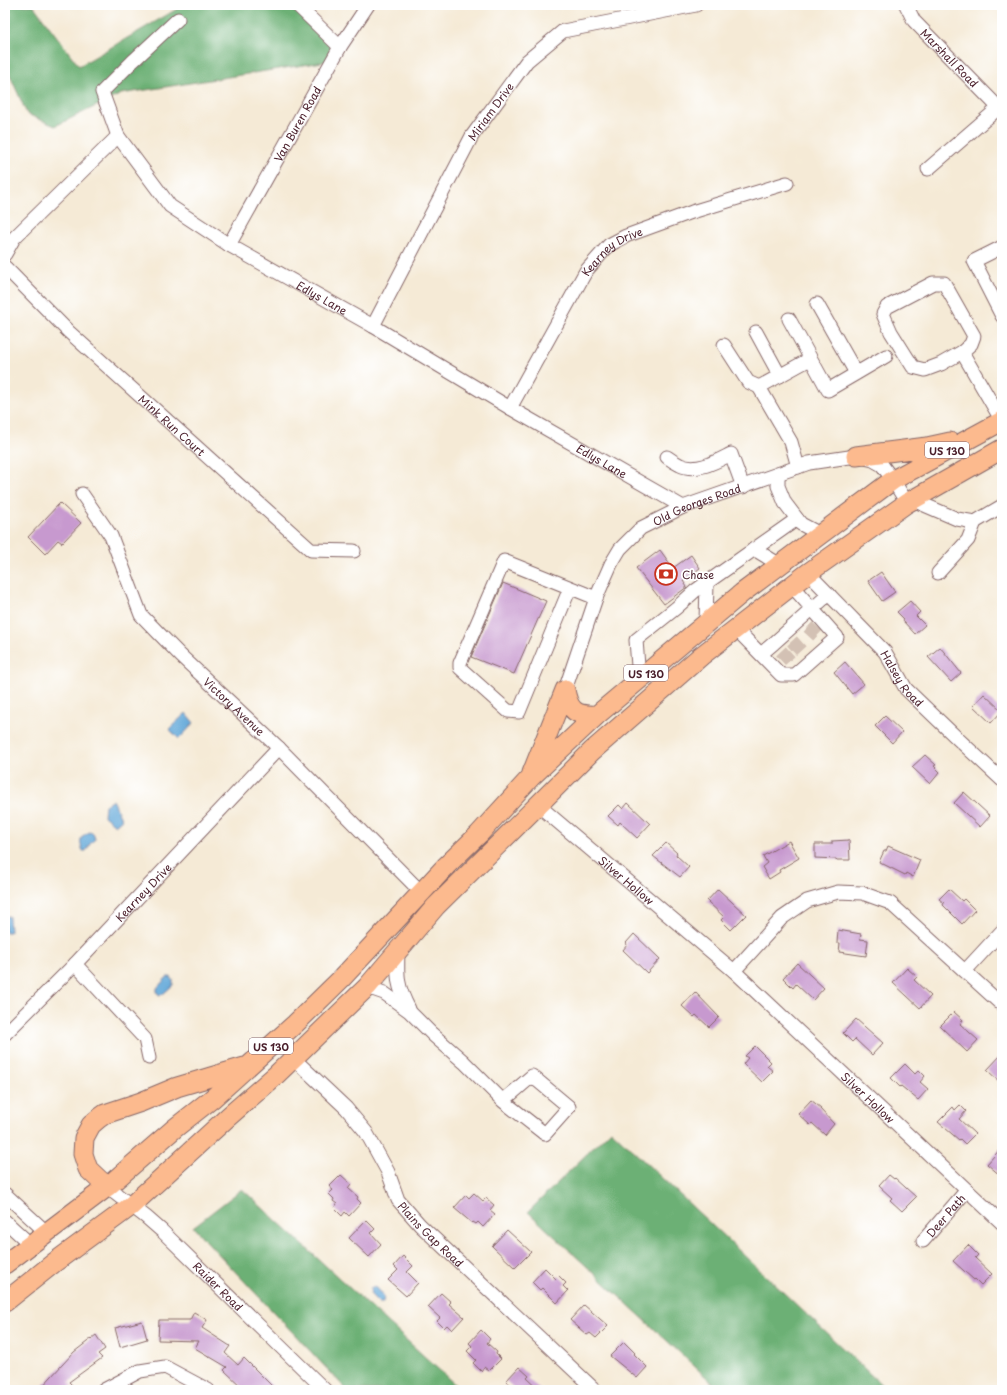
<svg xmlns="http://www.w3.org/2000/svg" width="1007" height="1395" font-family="'Playpen Sans',sans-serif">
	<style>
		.forest { fill: #6cb074; stroke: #5b6850 }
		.water { fill: #64a9d9; stroke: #576482 }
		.building { fill: #c799cf }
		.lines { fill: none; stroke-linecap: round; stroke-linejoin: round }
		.minor-tunnel { stroke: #d3c1b4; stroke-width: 13; stroke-dasharray: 13 6; stroke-linecap: butt }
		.minor-casing { stroke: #866667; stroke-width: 15 }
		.highway-casing { stroke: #866667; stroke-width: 21 }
		.minor { stroke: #fff; stroke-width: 13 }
		.highway { stroke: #fcba8e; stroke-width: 19 }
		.labels { text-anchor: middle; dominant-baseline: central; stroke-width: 3.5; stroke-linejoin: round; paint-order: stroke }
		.shield { fill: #fff; stroke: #80626b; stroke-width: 1 }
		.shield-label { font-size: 10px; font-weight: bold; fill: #4a1f2b }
		.street-label { font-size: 11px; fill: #4a1f2b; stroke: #fff }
		.poi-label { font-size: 11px; fill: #4a1f2b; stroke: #fff; text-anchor: start }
	</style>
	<rect width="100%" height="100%" fill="#fff"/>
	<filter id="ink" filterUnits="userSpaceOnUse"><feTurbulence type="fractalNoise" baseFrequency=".025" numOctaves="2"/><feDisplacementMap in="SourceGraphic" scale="8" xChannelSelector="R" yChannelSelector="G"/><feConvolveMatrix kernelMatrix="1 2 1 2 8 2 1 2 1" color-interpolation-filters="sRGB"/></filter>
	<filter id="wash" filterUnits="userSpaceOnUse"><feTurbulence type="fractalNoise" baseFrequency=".012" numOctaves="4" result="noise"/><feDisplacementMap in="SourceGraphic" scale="16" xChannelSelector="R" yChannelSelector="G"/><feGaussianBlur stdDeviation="0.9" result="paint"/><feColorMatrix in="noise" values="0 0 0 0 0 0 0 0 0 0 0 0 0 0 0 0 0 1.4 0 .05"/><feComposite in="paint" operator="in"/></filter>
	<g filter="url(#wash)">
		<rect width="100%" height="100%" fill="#f5ead6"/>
		<path class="forest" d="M5 5H33L79 66 184 5H299L338 44 329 61 121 94 55 126 27 114 5 64Z
			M611 1130 887 1390H720L528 1212Z
			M242 1189 461 1390H347L193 1227Z"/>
		<path class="water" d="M186 713 194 723 179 739 169 729Z
			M113 800C117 806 117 813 122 819L115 825 104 816 105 805Z
			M90 832 93 833 95 839 90 844 86 851H83C79 842 79 836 90 832Z
			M9 916 10 932H5V917Z
			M167 977H171L173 980V985L163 994 159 995 157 992V988Z
			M374 1286 377 1288 384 1296 383 1303H379L370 1294 371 1288Z"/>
		<g id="blocks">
			<path class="building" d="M60 503 81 523 62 543 58 540 45 554 28 537Z
				M660 550 673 568 691 555 700 568 683 581 687 587 664 604 636 568Z
				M881 572 895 592 882 601 868 581Z
				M503 583 546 601 514 674 471 657Z
				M910 601 920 612 916 616 925 625 915 634 903 621 904 619 897 612Z
				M940 647 961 673 951 682 928 657Z
				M845 662 864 684 852 694 834 672Z
				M984 694 1002 711 991 723 973 706Z
				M885 716 902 732 892 743 875 726Z
				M925 755 936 765 934 766 940 772 930 784 912 767Z
				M964 792 990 816 980 827 954 803Z
				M628 803 650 824 637 838 620 822 618 825 608 816 619 805 623 809Z
				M849 840 850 860H837L836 859 815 858V844H832V841Z
				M789 841 799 858 779 870 780 872 769 879 762 867 767 863 763 856Z
				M666 843 677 853 676 855 689 867 680 877 653 856Z
				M888 846 920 860 913 877 906 873 905 875 879 862 884 851H886Z
				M718 889 746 915 731 930 721 920 724 917 707 901Z
				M949 889 962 901 964 899 975 910 962 924 943 905 944 903 939 899Z
				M838 930 861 934 860 939 868 940 866 956 839 952 840 943H837Z
				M634 934 660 959 647 973 623 950 627 945 626 943Z
				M797 963 824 988 813 1000 796 984 793 988 783 978Z
				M907 968 917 977 914 980 931 996 920 1008 893 983Z
				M695 992 719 1017 709 1027 696 1015 694 1017 682 1006Z
				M954 1012 963 1020 960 1024 978 1040 967 1052 940 1026Z
				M856 1019 883 1043 872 1055 855 1039 852 1042 843 1033Z
				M755 1046 771 1062 767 1066 773 1071 762 1082 743 1064 748 1058 745 1056Z
				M1002 1054V1084L987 1070Z
				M905 1064 915 1074 919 1070 925 1076 920 1082 928 1089 918 1100 901 1086 900 1087 891 1078Z
				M811 1100 821 1108 820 1109 834 1124 825 1135 812 1123 810 1125 798 1114Z
				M960 1105 966 1111 959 1119 975 1134 965 1144 960 1139 959 1140 938 1122 953 1107 955 1110Z
				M1002 1147V1177L987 1164Z
				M341 1175 351 1184 348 1188 358 1197 357 1199 361 1203 349 1216 345 1212 342 1216 334 1208 337 1204 333 1201 334 1199 329 1194 333 1190 329 1187Z
				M889 1175 894 1179 895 1178 916 1197 902 1211 890 1200 892 1198 879 1186Z
				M474 1193 483 1201 486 1198 494 1205 490 1210 495 1214 483 1227 478 1222 476 1224 473 1222 472 1223 454 1208 466 1195 469 1198Z
				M366 1220 375 1229 371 1233 381 1244 369 1257 349 1238Z
				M507 1230 531 1252 515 1268 492 1246Z
				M968 1245 978 1255 975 1258 992 1274 981 1285 975 1279 974 1280 953 1261Z
				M403 1256 413 1266 407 1272 418 1283 406 1296 388 1280 398 1270 394 1266Z
				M545 1268 556 1279 559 1276 566 1283 563 1286 568 1291 557 1303 542 1288 540 1290 532 1282Z
				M441 1293 451 1302 449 1304 464 1317 452 1330 447 1325 444 1328 437 1321 440 1318 428 1307Z
				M584 1305 608 1326 596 1338 590 1333 587 1335 570 1320Z
				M194 1312 207 1320 202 1328 230 1346 225 1353 238 1365 244 1358 276 1390H245L224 1370 227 1367 195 1348 199 1341 158 1340 159 1320H190Z
				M142 1321 147 1339 120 1347 115 1328Z
				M481 1330 490 1339 487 1343 497 1352 496 1354 501 1359 489 1371 484 1367 481 1371 473 1363 476 1360 467 1351 472 1346 469 1343Z
				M96 1335 105 1349 98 1354 102 1358 69 1382 72 1385 67 1390H39L74 1352Z
				M624 1342 635 1353 634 1354 647 1367 637 1378 610 1356Z
				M519 1367 529 1376 527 1378 540 1390H516L506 1381Z"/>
		</g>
	</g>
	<g filter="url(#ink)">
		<use href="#blocks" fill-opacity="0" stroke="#866667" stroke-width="1"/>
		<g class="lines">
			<path class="minor-tunnel" d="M808 627 820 638
				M792 641 804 654
				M781 651 792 663"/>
			<g class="minor-casing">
				<g id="minor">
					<path d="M297 5 340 47"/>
					<path id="s1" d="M906 5 914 21 999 108"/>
					<path id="s2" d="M178 19 132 62 102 92 118 136 170 206 229 245 373 326 510 408 683 507"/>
					<path d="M928 169 1002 105"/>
					<path id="s3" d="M229 245 340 47 368 5"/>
					<path d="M1002 247 974 261 1002 316"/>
					<path d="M5 254 14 238 118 136"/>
					<path id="s4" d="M5 267 69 332 311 550 354 551"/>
					<path d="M933 283H944L974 336 971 344 962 352 941 364 925 370 913 367 891 332 883 314 887 307Z"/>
					<path d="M817 304 856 373"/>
					<path d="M789 319 828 390 886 356"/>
					<path id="s5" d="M373 326 472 136 527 61 563 31 696 5"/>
					<path d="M756 332 780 376"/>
					<path d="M724 345 748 382 759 387"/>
					<path d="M962 352 1002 421"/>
					<path id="s6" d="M510 408 586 271 609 245 626 236 692 212 787 183"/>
					<path d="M667 457C671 460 676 463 680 465 697 473 717 461 731 454L743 487"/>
					<path d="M798 467 791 442 759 387 810 359"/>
					<path d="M778 474V486L785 503 801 524 820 534"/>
					<path id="s7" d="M82 494 111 536 141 615 181 656 279 748 422 893"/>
					<path d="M913 500 957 519 975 522 1002 506"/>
					<path d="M754 549 780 565"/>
					<path id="s8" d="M808 573 885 652 906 689 958 739 1002 780"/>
					<path d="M938 573 968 540 975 522"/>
					<path d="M570 588 519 712 508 711 460 668V663L504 561 596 598"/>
					<path d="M706 623 707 582"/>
					<path d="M736 629 781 675H794L837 637 792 586"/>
					<path d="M761 654 774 643 829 594"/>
					<path d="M639 679 636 640 676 608 695 591 797 519"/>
					<path id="s9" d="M565 690 596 598 611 564 620 549 641 528 683 507 809 463 856 456 873 460 882 465 893 480 907 503"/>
					<path id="s10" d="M538 805 734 971 1002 1223"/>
					<path d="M398 951C397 977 397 986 409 1009"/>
					<path d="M75 964 145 1039 149 1058"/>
					<path d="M734 971 782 918 807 901 838 892 862 893 890 903 1002 1005"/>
					<path d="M965 971 1002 931"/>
					<path d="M367 987 384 993 409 1011 432 1034 464 1062 503 1101 545 1134 569 1107 532 1076 503 1101"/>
					<path id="s11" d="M5 1034 75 964 279 748"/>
					<path id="s12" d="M293 1058 346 1108 366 1132 388 1172 398 1200 420 1225 595 1390"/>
					<path id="s13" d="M107 1187 146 1217 162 1231 325 1390"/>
					<path d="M5 1194 46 1232"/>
					<path d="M5 1221 30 1244"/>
					<path id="s14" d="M923 1241 967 1190"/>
					<path d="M104 1390 140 1371 165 1367 208 1390"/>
				</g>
			</g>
			<g class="highway-casing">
				<path id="highway" d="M856 456 927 447 950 442
					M565 690C569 712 577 716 597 715
					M532 773 565 690
					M107 1187 88 1169 83 1154 84 1138 91 1125 98 1119 105 1114 141 1102 177 1087 244 1067
					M5 1264 107 1187 175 1128 213 1098 295 1024 341 979 447 865 479 834 531 777 597 715 742 593 893 480 1002 421
					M5 1302 55 1262 131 1206 228 1117 275 1076 367 987 436 906 538 805 592 751 701 656 808 573 907 503 1002 449"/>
			</g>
			<use href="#minor" class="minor"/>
			<use href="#highway" class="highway"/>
		</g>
	</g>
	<defs>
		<g id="bank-ring" transform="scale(1.15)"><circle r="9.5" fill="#fff" stroke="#c8321e" stroke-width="1.5"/><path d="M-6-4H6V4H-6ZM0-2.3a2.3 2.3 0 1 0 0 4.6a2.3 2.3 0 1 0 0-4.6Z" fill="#c8321e"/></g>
	</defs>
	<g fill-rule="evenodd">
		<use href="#bank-ring" x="666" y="574"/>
	</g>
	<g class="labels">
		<g class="shield">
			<rect x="925" y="442" width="44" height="16" rx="3"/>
			<rect x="624" y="665" width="44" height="16" rx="3"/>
			<rect x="249" y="1038" width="44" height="16" rx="3"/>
		</g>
		<g class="shield-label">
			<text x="947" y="450">US 130</text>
			<text x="646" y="673">US 130</text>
			<text x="271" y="1046">US 130</text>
		</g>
		<g class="street-label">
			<text stroke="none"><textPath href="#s1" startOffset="69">Marshall Road</textPath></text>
			<text stroke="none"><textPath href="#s5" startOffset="245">Miriam Drive</textPath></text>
			<text stroke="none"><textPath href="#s3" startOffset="139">Van Buren Road</textPath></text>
			<text stroke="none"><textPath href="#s6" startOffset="190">Kearney Drive</textPath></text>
			<text stroke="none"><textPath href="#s2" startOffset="417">Edlys Lane</textPath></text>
			<text stroke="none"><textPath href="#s4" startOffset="230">Mink Run Court</textPath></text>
			<text stroke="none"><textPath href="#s2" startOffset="741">Edlys Lane</textPath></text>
			<text stroke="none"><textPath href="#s9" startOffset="242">Old Georges Road</textPath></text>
			<text stroke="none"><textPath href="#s8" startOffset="142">Halsey Road</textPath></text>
			<text stroke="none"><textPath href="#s7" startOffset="266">Victory Avenue</textPath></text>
			<text stroke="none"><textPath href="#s10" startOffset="116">Silver Hollow</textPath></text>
			<text stroke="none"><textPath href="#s11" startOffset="198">Kearney Drive</textPath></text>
			<text stroke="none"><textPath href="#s10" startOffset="441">Silver Hollow</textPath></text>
			<text stroke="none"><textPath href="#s14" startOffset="34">Deer Path</textPath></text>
			<text stroke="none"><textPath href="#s12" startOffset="227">Plains Gap Road</textPath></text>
			<text stroke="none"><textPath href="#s13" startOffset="149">Raider Road</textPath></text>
		</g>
		<g class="poi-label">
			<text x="682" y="574">Chase</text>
		</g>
	</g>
	<rect width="1007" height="1395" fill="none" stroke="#fff" stroke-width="20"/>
</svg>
